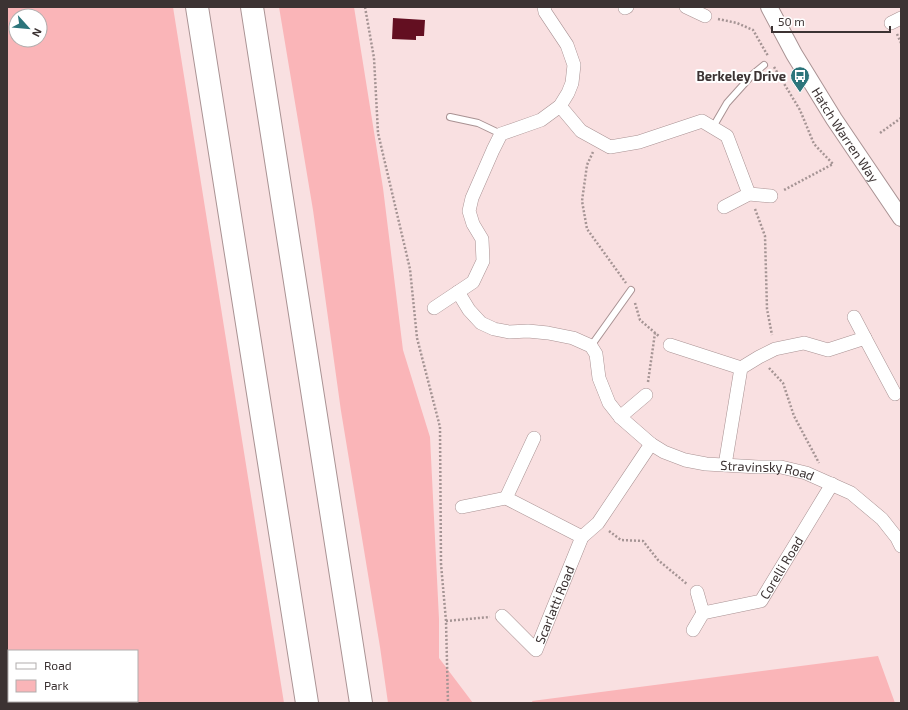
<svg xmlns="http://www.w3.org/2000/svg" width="908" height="710" font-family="'Exo 2',sans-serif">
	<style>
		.green { fill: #fab5b8; fill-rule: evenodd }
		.building { fill: #630f21 }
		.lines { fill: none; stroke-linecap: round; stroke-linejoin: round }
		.service-casing { stroke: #a99293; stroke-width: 8 }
		.minor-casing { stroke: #a99293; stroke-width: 14 }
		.tertiary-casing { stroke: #a99293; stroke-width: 18 }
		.motorway-casing { stroke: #a99293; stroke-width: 24 }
		.path { stroke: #a59494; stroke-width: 2.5; stroke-dasharray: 2 2; stroke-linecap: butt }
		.service { stroke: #fff; stroke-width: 6 }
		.minor { stroke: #fff; stroke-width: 13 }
		.tertiary { stroke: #fff; stroke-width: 16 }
		.motorway { stroke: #fff; stroke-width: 22 }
		.labels { text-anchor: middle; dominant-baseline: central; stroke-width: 4; stroke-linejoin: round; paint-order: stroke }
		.poi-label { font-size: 13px; font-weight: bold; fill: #3c3333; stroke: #fff; text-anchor: end }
		.street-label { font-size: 13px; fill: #3c3333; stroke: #fff }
	</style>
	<rect width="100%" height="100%" fill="#f9e0e1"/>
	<path class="green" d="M7 7H173L284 703H7ZM16 16H40V40H16ZM9 651H137V701H9Z
		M279 7H354L383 188 403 350 430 437 439 619V658L473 703H388L380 647 341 411 313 210Z
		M878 656 895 703H533L532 701Z"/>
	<path class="building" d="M393 18 425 20 424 36H416V40L392 39Z"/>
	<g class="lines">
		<g class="service-casing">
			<path id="service" d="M450 117 478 123 501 134
				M713 127 727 103 753 74 764 65
				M591 346 631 290"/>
		</g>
		<g class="minor-casing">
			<g id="minor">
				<path d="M686 7 705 16"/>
				<path d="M625 8 627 7"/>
				<path d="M891 23 901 18"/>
				<path d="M560 106 581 131 610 147 639 142 702 121 727 136 749 194"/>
				<path d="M724 207 749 194 771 196"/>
				<path id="s1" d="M458 292 469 310 481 323 494 329 509 332 528 331 548 333 573 338 591 346 596 354 599 378 609 403 620 417 651 444 664 452 685 460 706 464 758 467H781L806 473 851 493 882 519 897 538 901 546"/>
				<path d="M434 308 473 282 483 261 482 239 473 224 469 211 472 198 493 150 501 134 541 120 560 106 568 93 572 83 574 65 567 45 545 12 544 7"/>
				<path d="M854 317 865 338"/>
				<path d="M670 345 741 368"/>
				<path d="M620 417 646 395"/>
				<path d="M534 438 506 498 582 537"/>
				<path d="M725 465 741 368 759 357 775 349 804 343 828 350 865 338 895 394"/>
				<path d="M462 507 506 498"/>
				<path id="s2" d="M697 592 703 613 761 601 832 484"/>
				<path id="s3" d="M502 616 536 650 582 537 598 523 651 444"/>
				<path d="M693 630 703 613"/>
			</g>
		</g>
		<g class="tertiary-casing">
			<g id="tertiary">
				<path id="s4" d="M769 7 794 54 834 119 901 218"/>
			</g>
		</g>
		<g class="motorway-casing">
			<path id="motorway" d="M197 7 307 703
				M252 7 361 703"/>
		</g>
		<path class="path" d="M365 7 374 58 378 133 410 269 417 338 440 427 441 564 446 621 448 703
			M718 19 737 23 753 30 768 56
			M897 34 901 43
			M774 67 800 110 814 144 833 164 784 190
			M880 133 901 118
			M593 152 587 165 582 201 587 229 626 283
			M755 209 765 236 767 309 772 335
			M635 303 640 320 660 337
			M769 368 783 383 794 416 819 463
			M648 382 655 333
			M609 531 621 540 643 541 658 560 687 584
			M446 621 490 617"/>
		<use href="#service" class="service"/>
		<use href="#minor" class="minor"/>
		<use href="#tertiary" class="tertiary"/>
		<use href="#motorway" class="motorway"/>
	</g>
	<defs>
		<g id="bus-pin" transform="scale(1)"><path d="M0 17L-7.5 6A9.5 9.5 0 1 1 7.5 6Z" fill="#2c757b" stroke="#fff"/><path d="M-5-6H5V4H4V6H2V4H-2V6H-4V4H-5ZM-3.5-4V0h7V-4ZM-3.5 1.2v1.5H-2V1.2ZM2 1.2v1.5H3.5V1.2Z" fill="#fff"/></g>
	</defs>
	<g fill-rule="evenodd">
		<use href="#bus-pin" x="800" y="76"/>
	</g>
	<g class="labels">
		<g class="poi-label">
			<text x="786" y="76">Berkeley Drive</text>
		</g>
		<g class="street-label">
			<text stroke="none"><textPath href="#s4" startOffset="149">Hatch Warren Way</textPath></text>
			<text stroke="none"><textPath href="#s1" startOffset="393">Stravinsky Road</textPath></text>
			<text stroke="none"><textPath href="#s2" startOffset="120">Corelli Road</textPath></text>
			<text stroke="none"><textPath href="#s3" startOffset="97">Scarlatti Road</textPath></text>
		</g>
	</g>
	<rect width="908" height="710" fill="none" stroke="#3c3333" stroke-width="16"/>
	<rect x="8" y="650" width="130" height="52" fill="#ffffff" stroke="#b1adad"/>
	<rect x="16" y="663" width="20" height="6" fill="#ffffff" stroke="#b1adad"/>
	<text x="44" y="670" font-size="12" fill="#3c3333">Road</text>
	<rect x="16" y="680" width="20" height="12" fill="#fab5b8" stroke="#b1adad"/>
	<text x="44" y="690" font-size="12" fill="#3c3333">Park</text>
	<g transform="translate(28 28) rotate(117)"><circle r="19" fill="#ffffff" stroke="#b1adad"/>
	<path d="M0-3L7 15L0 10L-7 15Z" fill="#2c757b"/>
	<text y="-6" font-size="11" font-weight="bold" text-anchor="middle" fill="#3c3333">N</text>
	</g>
	<path d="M772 26v6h118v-6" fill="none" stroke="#3c3333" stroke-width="2"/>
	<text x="778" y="26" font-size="12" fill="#3c3333" stroke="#ffffff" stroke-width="3" paint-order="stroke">50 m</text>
</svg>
